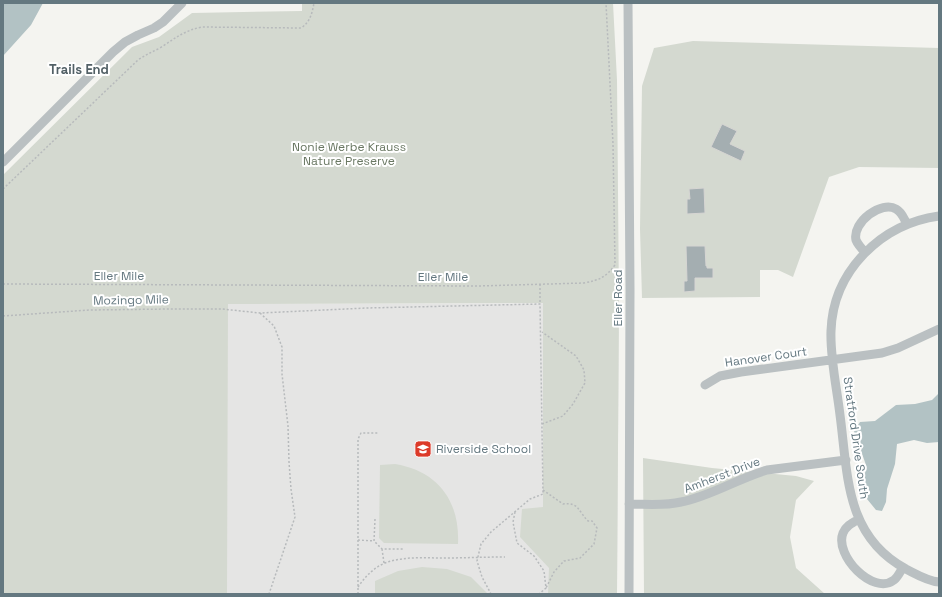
<svg xmlns="http://www.w3.org/2000/svg" width="942" height="597" font-family="'Space Grotesk',sans-serif">
	<style>
		.built { fill: #e5e5e4 }
		.green { fill: #d4d9d0 }
		.water { fill: #b2c2c4 }
		.building { fill: #a4aeb1; stroke: #d6d5d3 }
		.lines { fill: none; stroke-linecap: round; stroke-linejoin: round }
		.path { stroke: #b7babc; stroke-width: 1.5; stroke-dasharray: 2 2; stroke-linecap: butt }
		.minor { stroke: #bac0c2; stroke-width: 9 }
		.labels { text-anchor: middle; dominant-baseline: central; stroke-width: 4; stroke-linejoin: round; paint-order: stroke }
		.park-label { font-size: 12px; fill: #6a7863; stroke: #fff }
		.street-label { font-size: 12px; fill: #647880; stroke: #fff }
		.poi-label { font-size: 12px; fill: #647880; stroke: #fff; text-anchor: start }
		.neighbourhood-label { font-size: 13px; font-weight: bold; fill: #526066; stroke: #fff }
	</style>
	<rect width="100%" height="100%" fill="#f4f4f0"/>
	<path class="built" d="M619 303 617 594H227V304Z"/>
	<path class="green" d="M302 3H613L617 80 619 303 617 594H548L549 568 520 537 522 509 543 507V303L228 304 227 594H3V175L132 47 159 37 192 13 302 11Z
		M693 41 939 48V168L859 167 829 177 793 277 778 270H760V297L642 298 640 229 642 86 654 48Z
		M643 458 712 468 796 476 814 481 796 500 790 537 796 568 825 594H644Z
		M395 464C438 471 460 501 458 544L384 543 379 538 380 465Z
		M422 567 447 569 471 577 488 594H375V581L398 571Z"/>
	<path class="water" d="M3 3H43L31 25 3 56Z
		M939 393V442L927 443 914 440 897 444 895 464 887 489 886 502 882 511 876 510 867 499 864 483 866 465 854 431 860 422 875 421 896 405 915 404 932 400Z"/>
	<path class="building" d="M722 124 737 131 730 144 745 151 741 161 711 147Z
		M704 188 705 213 687 214V199H690L689 189Z
		M686 246H705L706 266H707V268H713V278H695V291L684 292V281H687Z"/>
	<g class="lines">
		<path class="path" d="M3 189 138 60C145 55 152 52 160 48 174 39 185 30 202 27L301 28C310 22 312 14 314 3
			M3 284 478 286 584 283C599 280 605 278 615 265L613 144 606 3
			M540 284V304
			M260 313 274 326 282 347V374L288 426 289 462 291 489 295 517 269 594
			M3 316 89 310 169 309H222L260 313 367 308 540 304 543 494 530 499 491 532 481 544 477 561 482 577 491 594
			M542 424 563 416 573 404 585 383 584 370 576 356 542 332
			M543 490 563 504C579 502 578 511 588 521H592L597 528 594 544 580 558 564 561 554 572 546 588
			M515 512 513 522 517 543 534 556 544 571 546 588 539 594
			M375 519 374 541 382 549H404
			M358 540 374 541
			M382 549 384 563
			M358 587C365 577 373 568 385 563 404 556 424 558 443 558 464 558 484 557 505 557
			M358 594V439L361 433H378"/>
		<path class="minor" d="M628 3 630 290 629 594
			M3 162 113 52 125 42 138 35 154 28 163 22 182 3
			M939 216C881 224 833 271 831 331 830 358 837 389 840 415 848 475 845 536 906 569 916 574 927 581 939 582
			M865 252C861 248 858 245 856 240 852 222 882 200 896 209 902 212 904 219 907 224
			M705 385 720 376 741 372 882 353 898 348 939 329
			M629 504C647 504 664 506 681 502 709 497 739 478 767 470L846 460
			M859 519C852 523 846 526 843 533 834 555 873 596 894 580 898 577 900 572 903 567"/>
	</g>
	<defs>
		<g id="school-square" transform="scale(0.9)"><rect x="-9" y="-9" width="18" height="18" rx="4" fill="#dc3a29" stroke="#fff"/><path d="M0-5L7-2L0 1L-7-2ZM-4 1L0 2.5L4 1V4Q0 6-4 4Z" fill="#fff"/></g>
	</defs>
	<g fill-rule="evenodd">
		<use href="#school-square" x="423" y="449"/>
	</g>
	<g class="labels">
		<g class="park-label">
			<text x="349" y="147">Nonie Werbe Krauss<tspan x="349" dy="14">Nature Preserve</tspan></text>
		</g>
		<g class="street-label">
			<text x="119" y="276">Eller Mile</text>
			<text x="443" y="277">Eller Mile</text>
			<text transform="translate(618 298) rotate(-90)">Eller Road</text>
			<text transform="translate(131 300) rotate(-1)">Mozingo Mile</text>
			<text transform="translate(766 357) rotate(-8)">Hanover Court</text>
			<text transform="translate(856 438) rotate(82)">Stratford Drive South</text>
			<text transform="translate(722 475) rotate(-21)">Amherst Drive</text>
		</g>
		<g class="poi-label">
			<text x="436" y="449">Riverside School</text>
		</g>
		<g class="neighbourhood-label">
			<text x="79" y="69">Trails End</text>
		</g>
	</g>
	<rect width="942" height="597" fill="none" stroke="#647880" stroke-width="8"/>
</svg>
